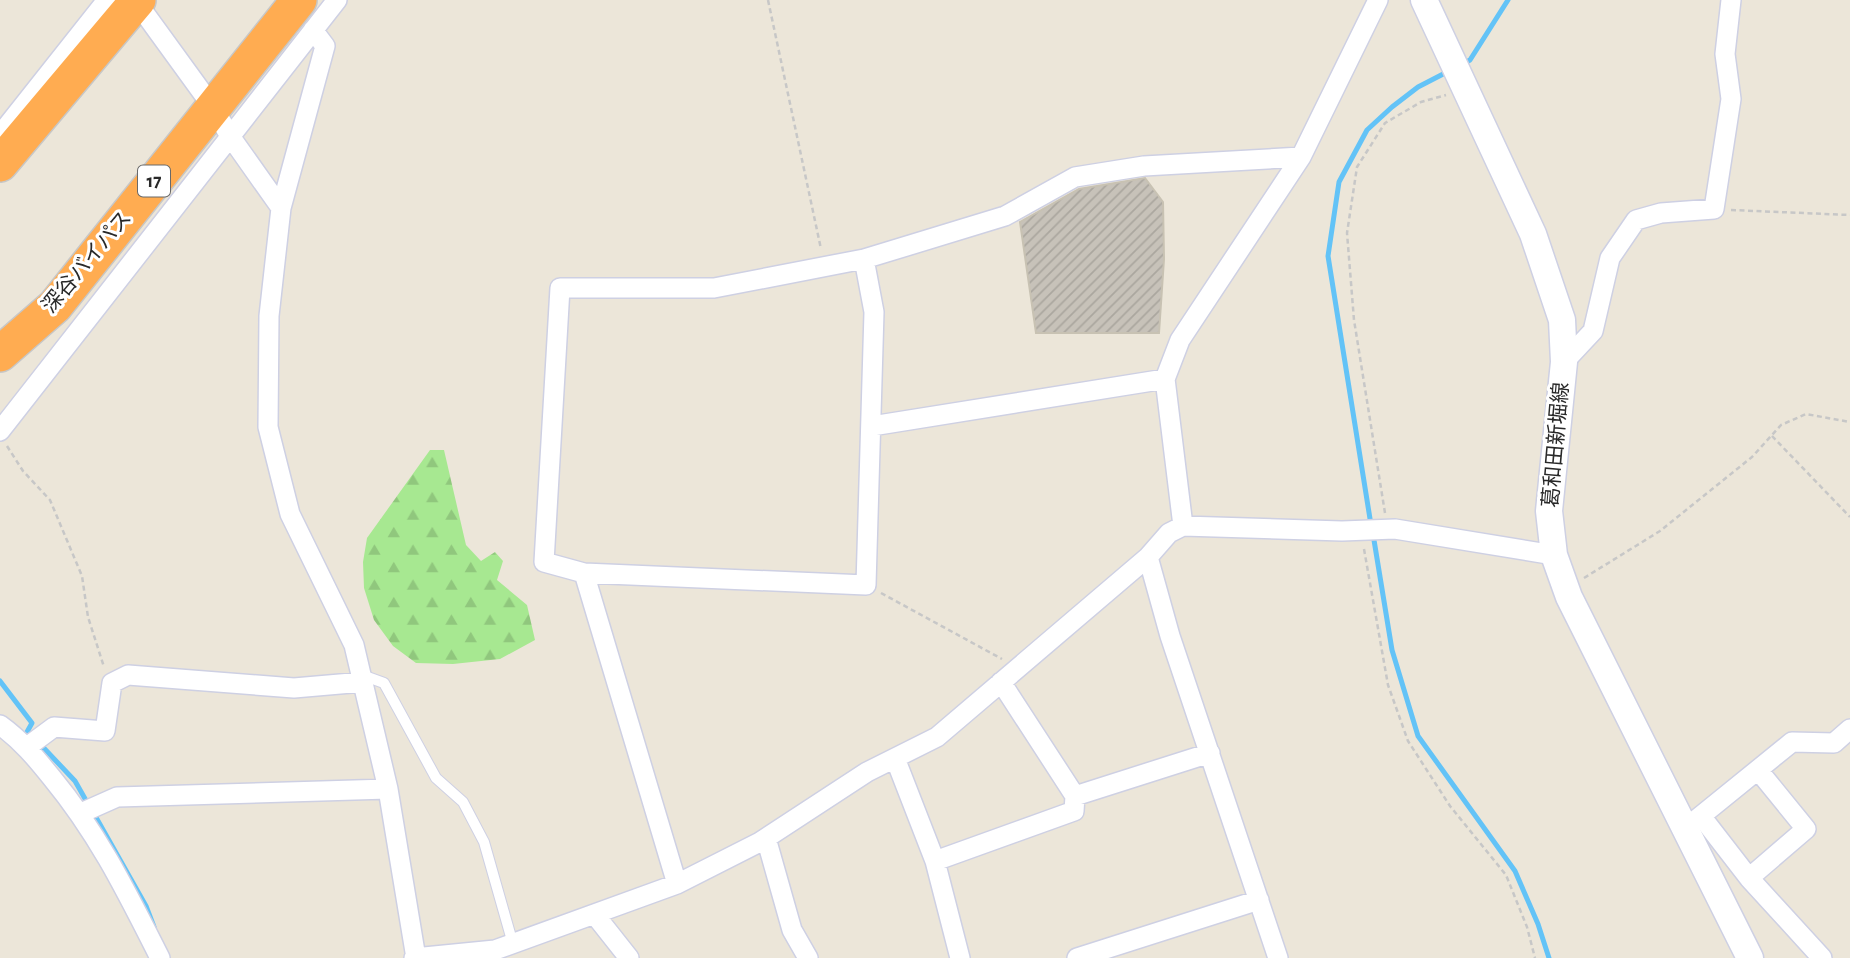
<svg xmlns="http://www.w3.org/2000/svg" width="1850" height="958" font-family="'Alegreya Sans','Noto Sans JP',sans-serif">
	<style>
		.forest { fill: url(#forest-firs) }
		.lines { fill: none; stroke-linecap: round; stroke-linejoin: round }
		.stream { stroke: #63c3f7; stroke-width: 5 }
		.building { fill: url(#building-hatch); stroke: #c8c2b3; stroke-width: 2 }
		.lane-casing { stroke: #ced0e3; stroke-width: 12 }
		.street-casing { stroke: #ced0e3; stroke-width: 22 }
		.secondary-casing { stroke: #ced0e3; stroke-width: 29 }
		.highway-casing { stroke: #c7c7c7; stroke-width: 38 }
		.path { stroke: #c7c7c7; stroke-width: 2.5; stroke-dasharray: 5 3.5; stroke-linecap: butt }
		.lane { stroke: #fff; stroke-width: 10 }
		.street { stroke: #fff; stroke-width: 19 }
		.secondary { stroke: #fff; stroke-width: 26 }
		.highway { stroke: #ffac51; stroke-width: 35 }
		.labels { text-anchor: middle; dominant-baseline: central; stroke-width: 6; stroke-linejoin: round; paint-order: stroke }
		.shield { fill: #fff; stroke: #696969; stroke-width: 2 }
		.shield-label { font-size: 19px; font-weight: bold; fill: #292929 }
		.street-label { font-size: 21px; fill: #292929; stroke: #fff }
	</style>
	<defs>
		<pattern id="forest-firs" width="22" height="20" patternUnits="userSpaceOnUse" patternTransform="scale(1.75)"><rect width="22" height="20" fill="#a7e891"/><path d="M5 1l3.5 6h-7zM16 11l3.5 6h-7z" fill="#90c77d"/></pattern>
		<pattern id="building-hatch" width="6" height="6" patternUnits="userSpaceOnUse" patternTransform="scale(1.75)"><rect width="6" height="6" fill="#c7c2b9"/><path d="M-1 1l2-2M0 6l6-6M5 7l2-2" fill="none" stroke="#aba79f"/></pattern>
	</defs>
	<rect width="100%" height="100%" fill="#ece6d9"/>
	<path class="forest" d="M430 450H444L466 545 481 561 495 552 503 561 497 580 527 605 535 640 500 659 453 664 416 663 393 646 374 620 364 588 363 562 367 538Z"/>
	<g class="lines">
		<path class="stream" d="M1461 65 1470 60 1508 0
			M1371 525 1328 256 1339 182 1367 130 1392 107 1418 87 1449 71
			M1373 534 1392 650 1418 736 1515 871 1538 924 1549 958
			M0 681 32 723 27 732 33 737
			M40 744 75 781 88 804
			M93 812 146 906 154 927"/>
	</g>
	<path class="building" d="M1145 178 1163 202 1164 259 1159 333H1036L1020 222 1079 189Z"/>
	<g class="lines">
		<g class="lane-casing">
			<path id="lane" d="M362 675 384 683 436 778 463 802 484 842 513 944"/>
		</g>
		<g class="street-casing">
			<path id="street" d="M135 0 212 106 230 136 281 208
				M313 30 325 46 281 208 269 316 268 427 290 514 354 645 388 789 416 958
				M0 135 107 0
				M864 259 874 312 866 585 584 573 544 562 560 288H714L864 259 1005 216 1075 177 1144 166 1301 157
				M1564 362 1593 331 1610 258 1636 220 1661 213 1714 209 1731 99 1725 54 1731 0
				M872 426 1165 379
				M0 431 337 0
				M1183 526 1165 379 1180 340 1301 157 1378 0
				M1148 557 1170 636 1278 958
				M584 573 677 884
				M1001 682 1075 796
				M0 725C22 741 35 757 52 778 99 835 127 893 160 958
				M27 747 54 727 105 731 112 683 128 675 294 688 363 682
				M895 758 935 861 960 958
				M81 813 117 797 388 789
				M1701 816 1749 878 1822 958
				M1686 828 1792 742 1834 743 1850 729
				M766 838 792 930 808 958
				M935 861 1074 811 1075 796 1210 753
				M1749 878 1806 829 1758 770
				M595 915 629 958
				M414 958 495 950 677 884 760 842 867 772 937 737 1148 557 1169 533 1183 526 1342 531 1395 529 1554 555
				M1077 958 1259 900"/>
		</g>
		<g class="secondary-casing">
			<path id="secondary" d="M1424 0 1533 234 1562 320 1564 362 1549 511 1554 555 1569 597 1750 958"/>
		</g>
		<g class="highway-casing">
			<path id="highway" d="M0 164 138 0
				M0 354 55 306 299 0"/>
		</g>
		<path class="path" d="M768 0 821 249
			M1731 210 1850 215
			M1772 436 1850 517
			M7 446 23 471 50 500 82 576 88 617 104 667
			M1385 513 1354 320 1347 233 1357 167 1385 123 1421 102 1446 95
			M1364 549 1388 685 1408 741 1450 806 1506 875 1527 927 1535 958
			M1584 578 1660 531 1752 457 1781 425 1806 414 1850 422
			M881 593 1002 659"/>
		<use href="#lane" class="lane"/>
		<use href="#street" class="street"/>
		<use href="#secondary" class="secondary"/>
		<use href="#highway" class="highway"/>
	</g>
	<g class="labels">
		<rect class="shield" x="138" y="165.5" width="32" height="31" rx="5"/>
		<g class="shield-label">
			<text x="154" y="181">17</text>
		</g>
		<g class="street-label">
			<text transform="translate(87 262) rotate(-50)">深谷バイパス</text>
			<text transform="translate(1556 445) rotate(-85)">葛和田新堀線</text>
		</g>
	</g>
</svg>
